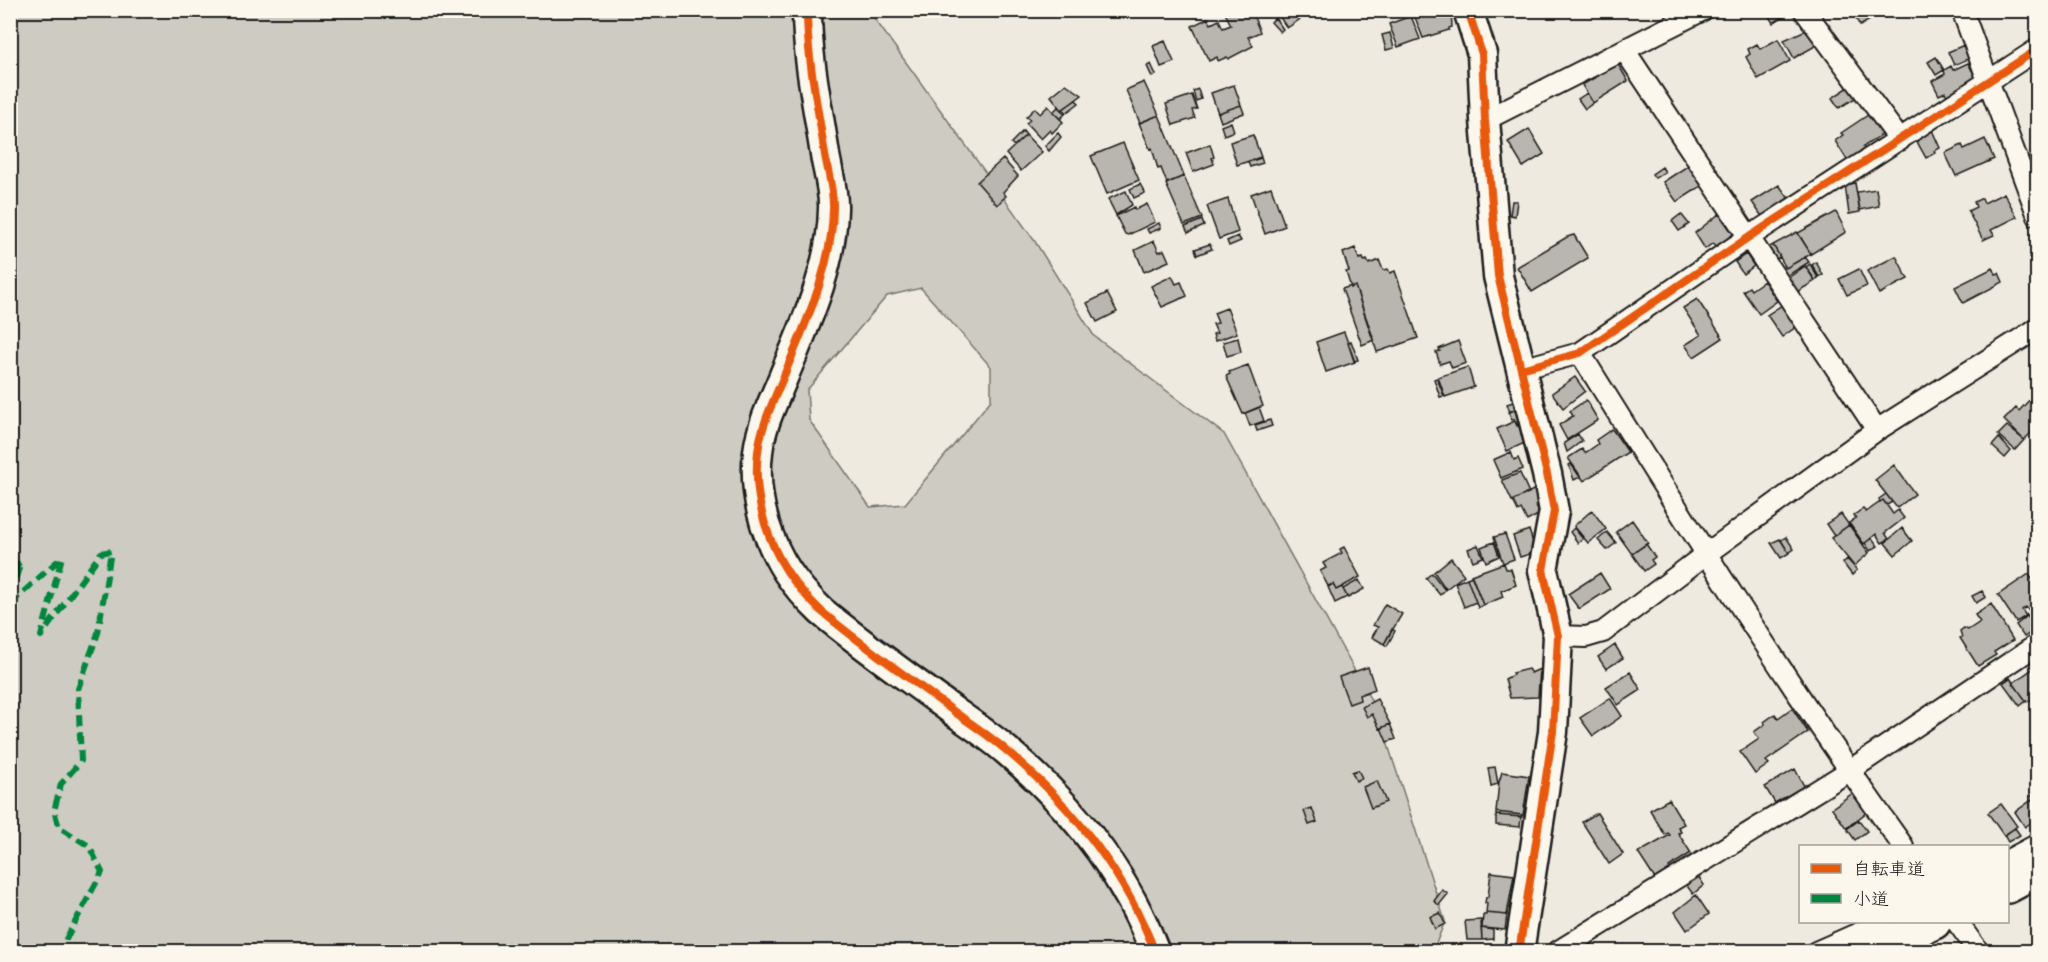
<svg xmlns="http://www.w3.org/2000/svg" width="2048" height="962" font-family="Dekko,'Klee One',sans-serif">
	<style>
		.green { fill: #ceccc2; stroke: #75746f; stroke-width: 1.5; fill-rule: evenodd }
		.building { fill: #b9b6af; stroke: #1c1c1c; stroke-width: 1.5 }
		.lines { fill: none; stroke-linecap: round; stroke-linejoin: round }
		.street-casing { stroke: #1c1c1c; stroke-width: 24 }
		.secondary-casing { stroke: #1c1c1c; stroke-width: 33 }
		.highway-casing { stroke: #1c1c1c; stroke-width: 38 }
		.street { stroke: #fbf7ec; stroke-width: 20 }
		.secondary { stroke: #fbf7ec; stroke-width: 28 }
		.highway { stroke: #fbf7ec; stroke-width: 33 }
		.quiet { stroke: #00873e; stroke-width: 6; stroke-dasharray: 12 6; stroke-linecap: butt }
		.cycleway-casing { stroke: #fbf7ec; stroke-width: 11 }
		.cycleway { stroke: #e8590c; stroke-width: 8 }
	</style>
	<rect width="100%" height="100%" fill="#eeeadf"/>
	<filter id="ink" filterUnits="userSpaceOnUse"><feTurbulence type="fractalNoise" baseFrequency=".0167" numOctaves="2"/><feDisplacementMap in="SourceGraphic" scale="12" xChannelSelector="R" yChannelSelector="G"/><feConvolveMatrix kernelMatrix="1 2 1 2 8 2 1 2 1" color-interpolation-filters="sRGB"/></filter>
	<g filter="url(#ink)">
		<path class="green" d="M10 11H869L1034 240 1094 336 1224 434 1377 711 1445 921 1433 951H11ZM921 288 991 367V400L905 504 870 507 809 420 807 390 887 296Z"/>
		<path class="building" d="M1251 10 1260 32 1248 37 1253 46 1228 59 1227 57 1218 61 1217 57 1209 61 1192 26 1208 18 1211 24 1219 20 1223 28 1231 25 1225 13 1229 10Z
			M1275 10H1314L1287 28Z
			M1418 10H1451L1452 27 1449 28V30L1423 38 1413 12Z
			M1765 10H1794L1773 23Z
			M1851 10H1886L1860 26Z
			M1411 16 1420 39 1398 47 1389 24Z
			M1275 18 1283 29 1280 32 1271 22Z
			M1808 29 1817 45 1794 58 1784 40Z
			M1390 33 1394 48 1386 50 1382 35Z
			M1778 39 1790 61 1758 79 1746 57 1750 54 1748 49 1757 44 1760 49Z
			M1165 41 1174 62 1161 67 1153 46Z
			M1964 45 1970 58 1954 65 1948 52Z
			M1936 57 1944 70 1936 75 1928 62Z
			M1968 63 1977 80 1947 96 1945 92 1939 95 1932 81 1945 74 1944 70 1951 66 1953 70Z
			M1151 64 1156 75 1152 77 1147 66Z
			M1618 64 1628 81 1593 103 1582 85Z
			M1144 82 1159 115 1140 123 1126 90Z
			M1855 83 1862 94 1839 108 1832 98Z
			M1066 84 1082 95 1062 110 1051 96Z
			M1234 85 1241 105 1218 113 1211 93Z
			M1198 89 1201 99 1196 101 1193 91Z
			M1587 93 1593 103 1585 109 1578 99Z
			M1192 95 1197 109 1192 110 1195 118 1173 125 1166 104Z
			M1076 100 1079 103 1066 113 1063 109Z
			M1241 105 1244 113 1221 122 1218 113Z
			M1048 106 1063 122 1052 133 1050 130 1041 139 1026 123 1030 120 1026 117 1035 108 1040 114Z
			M1058 107 1065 114 1060 119 1053 112Z
			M1871 113 1884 133 1863 147 1866 152 1849 163 1835 141 1843 135 1841 133Z
			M1159 115 1184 176 1167 183 1161 168 1158 169 1152 148 1150 149 1139 123Z
			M1231 122 1234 131 1224 135 1221 126Z
			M1529 129 1544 154 1523 167 1508 142Z
			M1932 130 1940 148 1934 151 1935 153 1926 158 1915 138Z
			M1023 131 1026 135 1014 146 1011 143Z
			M1058 133 1061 137 1049 151 1045 146Z
			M1026 135 1042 152 1021 171 1006 154Z
			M1253 135 1261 157 1237 165 1230 142Z
			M1985 139 1994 159 1956 176 1945 153 1962 145 1964 149Z
			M1123 143 1139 180 1107 194 1091 156Z
			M1210 144 1214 157 1212 158 1214 164 1193 172 1186 153Z
			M1261 158 1263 163 1250 167 1248 162Z
			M1003 159 1018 176 1003 192 1006 196 997 205 977 182Z
			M1689 165 1703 185 1677 202 1663 182Z
			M1662 167 1665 172 1655 178 1652 174Z
			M1184 176 1202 218 1184 225 1166 184Z
			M1855 183 1860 212 1849 214 1845 185Z
			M1140 184 1145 193 1134 198 1130 189Z
			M1779 185 1790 200 1763 218 1752 202Z
			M1271 187 1285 226 1265 234 1251 194Z
			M1876 189 1879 206 1860 210 1857 192Z
			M1126 191 1132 205 1116 215 1108 199Z
			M2004 193 2017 217 1991 230 1994 235 1983 240 1968 211 1976 207 1974 202 1982 198 1984 203Z
			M1228 199 1238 232 1219 239 1207 206Z
			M1512 201H1517L1515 216 1510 215Z
			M1147 204 1155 222 1128 235 1125 234 1116 216 1134 207 1135 210Z
			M1836 212 1846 232 1811 254 1798 233Z
			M1681 214 1689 224 1679 231 1672 221Z
			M1719 214 1734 235 1716 247 1713 243 1705 249 1695 233Z
			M1202 220 1204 226 1188 233 1185 227Z
			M1159 223 1161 228 1149 233 1147 229Z
			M1797 232 1811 254 1786 268 1773 245Z
			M1574 235 1588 258 1532 292 1517 267 1567 237Z
			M1238 236 1241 241 1229 246 1227 241Z
			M1154 241 1159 252 1164 250 1169 261 1144 272 1135 250Z
			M1210 244 1212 249 1197 255 1195 249Z
			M1773 245 1780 257 1774 260 1768 248Z
			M1355 248 1359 259 1363 258 1364 261 1367 260 1369 264 1379 260 1383 270 1388 269 1390 273 1395 271 1418 338 1377 352 1355 286 1351 288 1346 272 1349 271 1343 253Z
			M1746 254 1754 266 1743 274 1735 262Z
			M1896 256 1908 279 1879 294 1867 271Z
			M1805 257 1809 262 1787 276 1782 268 1785 266 1786 268Z
			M1816 262 1823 275 1819 277 1812 265Z
			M1810 264 1818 278 1815 280 1806 267Z
			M1805 266 1815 281 1797 292 1788 278Z
			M1993 268 1996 274 1999 273 2003 282 1963 303 1955 287Z
			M1859 269 1867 286 1847 295 1839 279Z
			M1172 276 1176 284 1181 282 1187 296 1162 307 1151 286Z
			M1764 281 1777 301 1759 314 1743 291 1749 287 1751 290Z
			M1351 286V288L1355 286 1374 340 1362 345 1342 289Z
			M1107 293 1117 312 1097 322 1087 303Z
			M1697 299 1723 338 1694 357 1685 345 1701 335 1683 308Z
			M1782 305 1796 327 1782 337 1767 315Z
			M1227 308 1237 333 1215 341 1213 334 1217 333 1213 324 1218 323 1214 313Z
			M1344 332 1355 362 1326 372 1316 342Z
			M1238 338 1241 352 1227 356 1223 342Z
			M1351 341 1358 360 1354 361 1348 343Z
			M1458 341 1466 363 1452 368 1449 361 1440 364 1436 352 1440 351 1439 349Z
			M1248 365 1263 406 1243 414 1226 376 1230 374 1229 372Z
			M1468 367 1474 387 1445 397 1438 377Z
			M1575 377 1585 391 1563 408 1552 393Z
			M1437 378 1444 396 1440 397 1434 379Z
			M2033 396 2038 401V426L2024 440 2004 420 2016 408 2019 411Z
			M1519 400 1521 407 1510 412 1507 404Z
			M1586 400 1598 420 1567 440 1559 425 1573 416 1570 411Z
			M1259 407 1264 421 1250 426 1245 413Z
			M1521 407 1525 422 1517 426 1514 419 1512 420 1509 412Z
			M1270 420 1272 426 1257 431 1255 425Z
			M1515 421 1529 441 1507 451 1497 429Z
			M2007 426 2024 440 2015 450 1998 435Z
			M1612 429 1628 452 1584 481 1568 458 1582 449 1585 453 1598 444 1596 440Z
			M1578 434 1582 441 1567 452 1564 443Z
			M1999 438 2011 451 2005 458 1992 446Z
			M1511 452 1514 460 1518 458 1523 469 1501 478 1493 460Z
			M1571 464 1580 477 1574 480 1569 465Z
			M1894 465 1915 494 1897 508 1875 480Z
			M1520 473 1529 493 1512 501 1502 480Z
			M1535 489 1542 501 1535 505 1540 514 1527 521 1521 509 1518 511 1513 501Z
			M1886 494 1892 502 1887 505 1883 500 1880 502 1879 499Z
			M1883 500 1893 514 1898 510 1904 518 1885 533 1889 539 1882 543 1876 534 1864 544 1849 523 1856 518 1854 515 1863 509 1866 512Z
			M1592 510 1606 529 1588 543 1574 526Z
			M1841 514 1849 525 1834 536 1826 524Z
			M1632 520 1648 543 1632 554 1616 532Z
			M1849 525 1869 553 1854 566 1831 538Z
			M1574 528 1583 539 1578 543 1570 532Z
			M1902 528 1912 541 1895 555 1885 543Z
			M1529 530 1536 552 1520 557 1513 536Z
			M1607 532 1616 543 1607 550 1598 540Z
			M1505 534 1514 559 1503 563 1494 537Z
			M1786 537 1794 549 1789 553 1781 540Z
			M1872 538 1878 546 1870 551 1865 543Z
			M1780 539 1789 553 1781 558 1771 543Z
			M1494 542 1499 556 1486 562 1481 547Z
			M1646 544 1655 557 1651 560 1654 564 1644 571 1632 554Z
			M1478 545 1483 557 1473 561 1468 549Z
			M1344 547 1360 577 1336 590 1333 584 1328 586 1320 571 1326 568 1323 563 1342 553 1340 549Z
			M1451 558 1464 575 1446 589 1434 572Z
			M1847 559 1857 570 1852 575 1843 563Z
			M1504 563 1506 569H1511L1516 585 1501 591 1503 597 1483 605 1471 575Z
			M1432 573 1445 590 1440 595 1426 578Z
			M1600 573 1610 589 1579 609 1568 594Z
			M2029 574 2038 588V599L2035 601 2037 604 2028 610 2026 607 2022 610 2026 616 2016 622 1998 595Z
			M1472 576 1483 605 1478 608 1467 578Z
			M1467 578 1476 602 1464 607 1455 583Z
			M1359 580 1364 589 1348 598 1343 589Z
			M1333 584 1336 590 1342 587 1347 597 1335 603 1328 587Z
			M1982 591 1986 597 1976 603 1972 596Z
			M1385 604 1402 614 1384 644 1372 637 1378 627 1373 625Z
			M1991 604 2013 640 1994 652 1996 655 1978 666 1960 638 1962 637 1960 631 1964 628 1968 630 1980 622 1975 615Z
			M2026 614 2036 629 2024 637 2016 625 2027 616Z
			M1392 629 1395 631 1387 646 1384 644Z
			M1615 645 1623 658 1606 669 1598 657Z
			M2038 665V701L2036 702 2033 698 2027 702 2013 683Z
			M1368 667 1375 689 1359 695 1360 700 1349 704 1339 677Z
			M1528 669 1531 673 1540 669 1538 697 1510 698 1505 679 1513 675 1512 673Z
			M1630 672 1641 690 1618 705 1606 687Z
			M2010 678 2026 701 2020 706 2003 683Z
			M1610 698 1622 716 1593 736 1580 718Z
			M1377 699 1390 724 1380 729 1372 714 1367 717 1362 707Z
			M1792 708 1808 732 1766 761 1769 764 1755 774 1740 752 1759 739 1754 732 1765 724 1764 722 1775 714 1778 718Z
			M1390 724 1396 739 1387 742 1381 728Z
			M1495 767 1498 784 1491 786 1488 768Z
			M1795 769 1804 786 1775 803 1765 787Z
			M1358 770 1362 778 1356 781 1352 772Z
			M1502 772 1529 776 1523 815 1496 812 1499 782Z
			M1377 781 1386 802 1371 808 1363 787Z
			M2038 791V821L2036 819 2025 827 2015 812 2033 799 2031 796Z
			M1853 793 1867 812 1846 828 1832 808Z
			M1669 799 1684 824 1678 827 1681 832 1678 833 1691 853 1669 867 1671 870 1655 879 1638 853 1670 835 1668 833 1665 835 1650 810Z
			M2001 804 2017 826 2004 836 1988 813Z
			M1312 808 1317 822 1309 825 1304 811Z
			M1496 812 1522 815V817L1496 815Z
			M1597 813 1623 854 1609 864 1582 822Z
			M1496 815 1521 817 1520 827 1496 825Z
			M1859 820 1867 831 1855 840 1847 829Z
			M2015 828 2020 835 2008 842 2004 835Z
			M1491 872 1514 875 1507 915 1486 913 1487 903H1485L1486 897H1488Z
			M1696 873 1704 885 1693 894 1684 882Z
			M1442 890 1448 894 1439 905 1434 901Z
			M1696 895 1709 914 1687 930 1675 912Z
			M1440 913 1445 924 1435 929 1430 917Z
			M1486 913 1507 915 1505 930 1482 928 1483 915H1486Z
			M1481 920 1482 940H1467L1465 921Z
			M1481 928 1493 930V939L1482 940Z"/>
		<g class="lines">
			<g class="street-casing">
				<path id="street" d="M1804 10 1900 140
					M1962 10 2038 216
					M1625 51 1877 430
					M1485 120 1703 10
					M1580 353C1684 520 1789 687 1903 846
					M1521 369 1580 353 1749 237 2038 49
					M1558 636 1586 637 1603 632 1706 554 1877 430 2038 328
					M2008 860 2038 844
					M1957 922 1979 952
					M1557 952 1849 771 2038 644
					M1816 952 1884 922"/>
			</g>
			<g class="secondary-casing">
				<path id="secondary" d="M807 10C807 59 818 107 825 155 828 172 834 192 833 209 832 269 805 324 783 378 773 402 761 426 758 452 755 476 758 501 765 524 777 561 793 584 821 611 864 647 911 679 956 713 973 725 991 737 1007 751 1071 805 1125 873 1155 952
					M1468 10 1482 54 1485 120 1498 276 1547 474 1554 511 1543 570 1558 636 1553 732 1519 952"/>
			</g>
			<g class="highway-casing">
				<path id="highway" d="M2008 886 2038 870
					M1871 952 1934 922"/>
			</g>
			<use href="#street" class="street"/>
			<use href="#secondary" class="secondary"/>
			<use href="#highway" class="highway"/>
			<path class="quiet" d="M10 569 21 562 10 596
				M10 604 62 557 41 636 101 553 111 551 98 633 78 689 81 761 61 784 54 811 59 827 89 846 102 872 59 952
				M2028 952 2038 947"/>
			<g class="cycleway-casing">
				<path id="cycleway" d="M807 10C807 59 818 107 825 155 828 172 834 192 833 209 832 269 805 324 783 378 773 402 761 426 758 452 755 476 758 501 765 524 777 561 793 584 821 611 864 647 911 679 956 713 973 725 991 737 1007 751 1071 805 1125 873 1155 952
					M1468 10 1482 54 1485 120 1498 276 1547 474 1554 511 1543 570 1558 636 1553 732 1519 952
					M1521 369 1580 353 1749 237 2038 49"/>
			</g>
			<use href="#cycleway" class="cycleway"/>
		</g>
	</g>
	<rect width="2048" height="962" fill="none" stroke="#fbf7ec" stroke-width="36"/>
	<rect x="18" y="18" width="2012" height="926" fill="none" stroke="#1c1c1c" stroke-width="2" filter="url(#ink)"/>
	<rect x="1799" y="845" width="210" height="78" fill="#fbf7ec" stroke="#a29f99" stroke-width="1.5"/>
	<rect x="1811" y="864" width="30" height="9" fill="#e8590c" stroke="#a29f99" stroke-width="1.5"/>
	<text x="1853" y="875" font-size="18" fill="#1c1c1c">自転車道</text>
	<rect x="1811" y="894" width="30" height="9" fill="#00873e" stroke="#a29f99" stroke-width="1.5"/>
	<text x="1853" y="905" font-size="18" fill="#1c1c1c">小道</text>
</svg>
